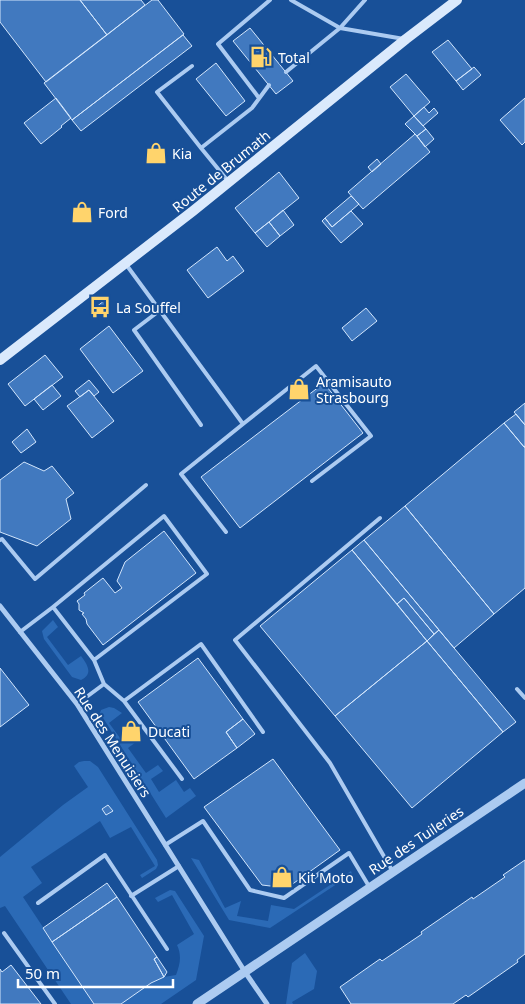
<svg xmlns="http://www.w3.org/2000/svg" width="525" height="1004" font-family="'Noto Sans',sans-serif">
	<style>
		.green { fill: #2b6ab6 }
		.building { fill: #4179bf; stroke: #d3e6fc }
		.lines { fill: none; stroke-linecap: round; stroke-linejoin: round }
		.service { stroke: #accbf1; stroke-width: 4 }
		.minor { stroke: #accbf1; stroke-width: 5 }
		.tertiary { stroke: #accbf1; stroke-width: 9 }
		.secondary { stroke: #dae9fc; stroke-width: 10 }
		.labels { text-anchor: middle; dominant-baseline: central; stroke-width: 4; stroke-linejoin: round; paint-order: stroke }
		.poi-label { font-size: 14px; fill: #fff; stroke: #185098; text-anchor: start }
		.street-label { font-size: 14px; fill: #fff; stroke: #185098 }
	</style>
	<rect width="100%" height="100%" fill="#185098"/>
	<path class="green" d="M53 620 58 627 47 637 68 665 81 656C87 664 94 674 81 680L72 677 44 639 42 631Z
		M109 707 114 708 122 713 109 723 123 742 136 733 140 739 128 748 146 773 158 765 163 771 151 779 159 792 176 780 184 792 190 788 196 796 166 818 100 713 101 710Z
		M84 761H90L98 767 157 860 158 865 156 869 142 878 140 875 155 866 131 827 110 838 100 821 31 867 42 883 23 897 94 1004H71L5 906 0 908V857L63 805 88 787 74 766 79 762Z
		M191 858 199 860 225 908 241 901 237 916 268 921 271 905 294 909 351 871 352 874 270 928 229 920Z
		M170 890 175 891 204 936 196 980 161 1004H121L151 983 164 977 176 975C180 964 182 956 177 945L194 934 172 895 158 902 155 898Z
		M305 953 317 971 314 989 292 1002 293 1004H286L292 963Z"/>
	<path class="building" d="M0 0H80L107 35 46 82 0 22Z
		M80 0H141L145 5 107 35Z
		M152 0H158L184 34 72 120 44 83Z
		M250 28 293 81 276 94 233 41Z
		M183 35 192 46 81 131 72 120Z
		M448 40 472 69 456 81 432 52Z
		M216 63 245 101 226 116 196 79Z
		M474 67 481 75 463 90 456 81Z
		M406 74 430 102 414 116 390 87Z
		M56 98 71 118 61 126 62 127 41 144 24 123Z
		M525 98V142L522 145 500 120Z
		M424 107 429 113 434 108 438 113 423 126 414 116Z
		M414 116 426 129 417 136 405 124Z
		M426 129 434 139 425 147 417 136Z
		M415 134 430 152 363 209 348 192Z
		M377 159 381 164 372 172 368 167Z
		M279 172 299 198 255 233 235 208Z
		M351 196 359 204 332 227 325 218Z
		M283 210 294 225 280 236 269 222Z
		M351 211 363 224 341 243 322 221 325 218 332 227Z
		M269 222 280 236 267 247 255 233Z
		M217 247 227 261 233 256 244 271 208 298 187 270Z
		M105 300 108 304 98 312 95 308Z
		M366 308 377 321 352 341 342 328Z
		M109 326 143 371 113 393 80 349Z
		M45 355 63 377 25 406 8 384Z
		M89 380 99 392 94 396 89 390 80 397 75 391Z
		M324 383 363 433 240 528 201 477Z
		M52 385 61 396 43 410 34 399Z
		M89 390 114 421 92 438 67 406Z
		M525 403V425L514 412Z
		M516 414 525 425V446L524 447 504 423Z
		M504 423 525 448V588L494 614 405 506Z
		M27 429 36 442 21 453 12 442Z
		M24 462 44 471 52 466 74 493 66 499 71 519 37 546 0 532V480Z
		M405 506 494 614 454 648 364 540Z
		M164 531 196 573 103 645 87 624 86 619 82 614 84 613 79 610V604L77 601 85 595 84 593 103 578 115 593 122 588 117 581 125 562Z
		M364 540 439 630 434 634 404 598 397 604 352 550Z
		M352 550 427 641 335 716 260 626Z
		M404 598 434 634 427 641 397 604Z
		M439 630 516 722 503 732 427 641Z
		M427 641 503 732 412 808 335 716Z
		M198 658 243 719 226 732 237 748 194 779 138 702Z
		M0 668 29 705 0 727Z
		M243 719 255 734 237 748 226 732Z
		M273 759 340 850 287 888 262 885 204 807Z
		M108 805 113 811 106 815 102 809Z
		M525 860V954L517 960 518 962 468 997 466 995 453 1004H351L340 987 380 959 382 961 422 934 421 932 472 897 473 899 505 877 503 875Z
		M107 883 117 897 52 942 43 928Z
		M117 897 157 957 154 959 164 977 151 983 121 1004H94L52 942Z
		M157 957 167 972 164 977 154 959Z
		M11 965 41 1004H0V969L2 972Z"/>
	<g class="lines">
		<path class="service" d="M291 0 340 28 365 0
			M192 66 157 92 201 148
			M286 72 340 28 404 39
			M259 98 218 44 270 0
			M228 181 201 148 252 108 269 85
			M125 263 243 424 181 474 226 532
			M159 311 134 330 201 425
			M243 424 316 366 371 436 312 481
			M380 518 235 640 330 763 393 872
			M0 540 2 539 35 579 146 485
			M53 607 164 516 207 574 94 660
			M20 632 53 607 94 660 104 684
			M517 689 525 698
			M124 701 201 644 263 732
			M77 704 104 684 124 701 182 779
			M165 845 203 821 250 890 284 898 349 853 370 888
			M131 896 179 866
			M38 903 105 855 167 949
			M4 933 55 1004"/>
		<path class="minor" d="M0 606 77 704 245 972 267 1004"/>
		<path class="tertiary" d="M197 1004 525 783"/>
		<path class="secondary" d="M0 360 193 211 406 39 457 0"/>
	</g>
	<defs>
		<g id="fuel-bare" transform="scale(1.725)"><path d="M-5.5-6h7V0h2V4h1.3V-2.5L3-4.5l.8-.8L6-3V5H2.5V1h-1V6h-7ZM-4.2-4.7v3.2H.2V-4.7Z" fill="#ffd46c" stroke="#185098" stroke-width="2.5" paint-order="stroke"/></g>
		<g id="shop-bare" transform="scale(1.725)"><path d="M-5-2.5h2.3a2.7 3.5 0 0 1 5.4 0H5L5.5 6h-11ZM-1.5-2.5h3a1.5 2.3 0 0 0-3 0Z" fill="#ffd46c" stroke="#185098" stroke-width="2.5" paint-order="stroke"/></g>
		<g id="bus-bare" transform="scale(1.725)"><path d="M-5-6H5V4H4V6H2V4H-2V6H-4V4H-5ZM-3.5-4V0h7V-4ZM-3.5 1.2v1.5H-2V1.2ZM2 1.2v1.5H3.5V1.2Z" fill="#ffd46c" stroke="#185098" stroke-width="2.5" paint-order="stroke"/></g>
	</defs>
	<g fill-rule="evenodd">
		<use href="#fuel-bare" x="261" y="57"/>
		<use href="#shop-bare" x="156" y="153"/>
		<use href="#shop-bare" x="82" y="212"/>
		<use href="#bus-bare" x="100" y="307"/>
		<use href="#shop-bare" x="299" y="389"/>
		<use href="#shop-bare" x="131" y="731"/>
		<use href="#shop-bare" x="282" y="877"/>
	</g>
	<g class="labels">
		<g class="poi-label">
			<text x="278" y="57">Total</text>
			<text x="172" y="153">Kia</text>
			<text x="98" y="212">Ford</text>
			<text x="116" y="307">La Souffel</text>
			<text x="316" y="381">Aramisauto<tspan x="316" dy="16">Strasbourg</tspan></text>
			<text x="148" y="731">Ducati</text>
			<text x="298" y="877">Kit Moto</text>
		</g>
		<g class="street-label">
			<text transform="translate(221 171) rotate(-39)">Route de Brumath</text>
			<text transform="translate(113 742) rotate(57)">Rue des Menuisiers</text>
			<text transform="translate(416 840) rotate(-34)">Rue des Tuileries</text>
		</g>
	</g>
	<path d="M18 979v8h155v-8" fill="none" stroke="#ffffff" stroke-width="2.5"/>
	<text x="25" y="979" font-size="15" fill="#ffffff" stroke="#185098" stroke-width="4" paint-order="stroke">50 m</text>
</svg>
